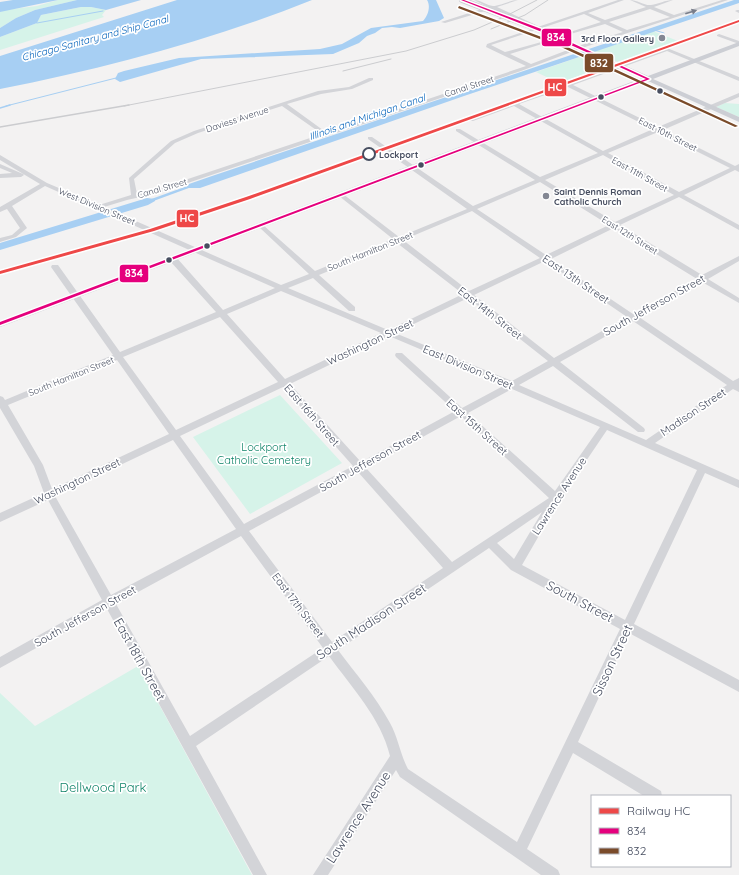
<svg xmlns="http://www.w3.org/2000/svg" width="739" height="875" font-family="Quicksand,sans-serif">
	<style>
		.green { fill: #d6f3e9 }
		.water { fill: #a7cff3 }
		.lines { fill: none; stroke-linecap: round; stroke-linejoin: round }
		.stream-far1 { stroke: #a7cff3; stroke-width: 1 }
		.stream { stroke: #a7cff3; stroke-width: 1.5 }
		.canal { fill: #a7cff3; fill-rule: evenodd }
		.minor { fill: #d3d4d8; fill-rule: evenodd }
		.major { fill: #ccced4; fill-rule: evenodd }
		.rail-far1 { stroke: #cbcccf; stroke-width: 1 }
		.rail { stroke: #cbcccf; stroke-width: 1.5 }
		.major-bridge { stroke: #ccced4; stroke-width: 6 }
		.bus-1-casing { stroke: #fff; stroke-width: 3 }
		.bus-2-casing { stroke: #fff; stroke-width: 3 }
		.bus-1 { fill: #e5007d; fill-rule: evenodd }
		.bus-2 { fill: #7a4b2a; fill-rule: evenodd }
		.rail-1-casing { stroke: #fff; stroke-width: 3 }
		.rail-1 { fill: #ee4848; fill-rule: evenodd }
		.oneway { fill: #787d8a }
		.poi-dot { fill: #838793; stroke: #fff; stroke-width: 1.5 }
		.bus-dot { fill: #474e60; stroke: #fff; stroke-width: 1.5 }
		.stop-dot { fill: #fff; stroke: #474e60; stroke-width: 2 }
		.labels { text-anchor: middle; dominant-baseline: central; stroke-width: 3.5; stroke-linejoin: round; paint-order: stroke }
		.far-poi-label { font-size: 9px; font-weight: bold; fill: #474e60; stroke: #fff; text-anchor: end }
		.far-street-label { font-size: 9px; fill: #474e60; stroke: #fff }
		.far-stop-label { font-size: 9px; font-weight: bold; fill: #474e60; stroke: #fff; text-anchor: start }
		.far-water-label { font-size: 10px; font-style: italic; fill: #0161ba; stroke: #fff }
		.street-label { font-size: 11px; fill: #474e60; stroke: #fff }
		.park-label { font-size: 11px; fill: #108469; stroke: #fff }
		.near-street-label { font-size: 13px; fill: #474e60; stroke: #fff }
		.near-park-label { font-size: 13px; fill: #108469; stroke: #fff }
		.line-badge { stroke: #fff; stroke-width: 1.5 }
		.badge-label { font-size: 11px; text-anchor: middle; font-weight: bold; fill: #fff }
	</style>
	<rect width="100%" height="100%" fill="#f3f2f2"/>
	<path class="green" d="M58 0H77L35 10 16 18 0 28V12L4 10 37 6Z
		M81 7H91L106 10 102 15 104 17 0 50V37L37 23 41 15Z
		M653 31 678 41 618 62 594 51Z
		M588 54 612 64 559 83 536 72Z
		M725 103 739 104V117L716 107Z
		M280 395 342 463 250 514 193 437Z
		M138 666 252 875H0V693L35 726Z"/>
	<path class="water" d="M13 0H58L0 12V2Z
		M77 0H141L106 10 91 7H81L41 15 37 23 0 37V28L16 18 35 10Z
		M177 0H312C212 40 106 68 0 89V56Z
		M427 0H436L444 18 439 21 400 28 392 27 382 28 375 33 367 36 359 43 333 54 201 59 120 82 115 79 118 73 124 71 179 58 320 49 342 44 371 28 423 21C428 16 431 6 427 0Z
		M734 0H739V3L464 96 200 188H186L189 184 212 176Z
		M147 198 155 199V201L148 205 0 250V243Z"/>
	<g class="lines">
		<path class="stream-far1" d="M37 23 103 11
			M654 30 664 33
			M6 106 116 78"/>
		<path class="stream" d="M0 108 10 105"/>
		<path class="canal" d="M193 184 197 185 148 203 143 202Z"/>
		<path class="minor" d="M474 0C481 0 486 5 493 6 500 6 510 0 518 0L497 7 536 25 532 26 492 9 445 23 441 22 488 7Z
			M618 0H624L588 13 605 20 646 7 630 0C637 0 645 6 651 5 659 4 665 0 673 0L654 7 674 15 722 0H728L582 48 521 71 158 193 127 200 104 207 281 285 309 274 259 227V225H263L315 271 393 239 339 196V194H343L399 237 467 209 368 139V137H372L473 206 535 180 456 131V129H460L540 177 598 153 514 106 473 121H469V119L564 85 563 82 569 83 667 48 739 77V81L667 51 573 85 658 127 739 93V97L663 130 735 166 739 164V172L735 170 684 195 739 225V230L679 197 620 225 702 275 739 256V261L708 279 739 298V303L702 282 639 317 733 381 739 378V392L733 389 655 443 739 480V488L705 473 634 624 739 680V692L629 633 578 742 661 791 662 796H644L573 753 527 849 558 870 560 875H541L400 777 396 770 328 875H313L390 756C381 718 352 688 329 656L196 746 267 875H253L107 609 0 668V657L102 600 48 500 0 522V513L44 493 34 466 0 408V396L3 397 5 400 113 355 51 267 52 265H58L120 352 216 312 170 261V257H176L223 310 275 288 45 186 12 206 27 228 16 237 0 242V238L12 235 20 228 7 209 0 212V207L40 184 0 160V155L47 183 99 205 131 195 129 178 171 141 194 131 318 91 349 87 369 78H373V80L352 89 321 94 287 104 327 133 526 66 486 47 487 44ZM650 9 670 17 627 30 609 22ZM584 14 601 22 567 33V35L605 24 623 32 578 46 531 64 510 54 545 43V41L505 52 491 45ZM568 87 653 129 603 151 519 104ZM282 106 322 134 155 190 137 194 134 179 175 143 198 133ZM658 132 730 168 679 192 608 153ZM603 155 674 195 615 222 545 180ZM540 182 609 225 546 255 477 209ZM472 211 540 258 469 291 403 240ZM614 228 697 279 633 314 551 259ZM397 243 463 294 388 330 288 288 313 278 349 311H355V307L319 275ZM545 261 627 317 554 358 474 295ZM281 291 381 333 285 379 227 314ZM468 298 548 361 512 381 395 333ZM220 317 278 382 176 430 123 357ZM633 321 727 385 646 440 519 385 553 366 638 432H644L645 430 644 428 560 362ZM389 336 505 385 462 408 402 353H396L395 355 396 357 455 411 361 462 290 384ZM117 360 169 434 52 489 43 465 8 405ZM283 387 353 466 244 524 180 436ZM512 389 600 427 555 491 468 413ZM461 416 549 498 452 562 366 468ZM607 430 697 470 625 620 522 565 559 501ZM173 440 236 529 111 595 55 496ZM358 472 443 568 332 642 249 531ZM542 512 514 559 497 543ZM241 536 323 648 190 736 116 604ZM489 548 511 570 620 629 517 842 408 769C400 754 398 737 390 723 376 697 356 674 338 650Z
			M737 10H739V13L735 11Z
			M719 34 739 41V44L717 36V35Z
			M0 164 23 174 24 175 21 177 0 178V174L12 173 0 168Z"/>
		<path class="major" d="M543 29 648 76 739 42V46L653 79 739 117V122L648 81 0 327V321L642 78 541 32 540 31Z"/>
		<path class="rail-far1" d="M491 29 525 15 548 0
			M343 71 391 59
			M124 106 406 51 474 30 506 16 537 0"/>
		<path class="rail" d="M0 127 129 105"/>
		<path class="major-bridge" d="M462 0 543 31"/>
		<g class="bus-1-casing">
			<path id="bus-1" d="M461 0H464L544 30 650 79 0 325V322L646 79 542 32Z"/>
		</g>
		<g class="bus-2-casing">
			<path id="bus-2" d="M459 6 563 45 738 126 735 127 561 47 458 8Z"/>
		</g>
		<use href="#bus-1" class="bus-1"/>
		<use href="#bus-2" class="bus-2"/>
		<g class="rail-1-casing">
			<path id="rail-1" d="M739 20V22L250 199 154 231 0 274V271L150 229 246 197Z"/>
		</g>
		<use href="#rail-1" class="rail-1"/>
	</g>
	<defs><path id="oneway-solid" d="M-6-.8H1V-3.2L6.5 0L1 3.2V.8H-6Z"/></defs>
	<use class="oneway" href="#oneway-solid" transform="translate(691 12) rotate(-18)"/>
	<g class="poi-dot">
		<circle cx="662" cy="38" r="4"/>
		<circle cx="546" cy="196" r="4"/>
	</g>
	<g class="bus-dot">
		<circle cx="660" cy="91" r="3.5"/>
		<circle cx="601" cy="97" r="3.5"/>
		<circle cx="421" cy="165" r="3.5"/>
		<circle cx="207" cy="246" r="3.5"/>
		<circle cx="169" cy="260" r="3.5"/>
	</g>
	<circle class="stop-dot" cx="369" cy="154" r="6"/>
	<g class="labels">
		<g class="far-poi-label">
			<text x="654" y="38">3rd Floor Gallery</text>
			<text x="554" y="191" text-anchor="start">Saint Dennis Roman<tspan x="554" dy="10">Catholic Church</tspan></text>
		</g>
		<g class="far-street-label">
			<text transform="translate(469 86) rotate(-18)">Canal Street</text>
			<text transform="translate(237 119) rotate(-18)">Daviess Avenue</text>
			<text transform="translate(668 134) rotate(27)">East 10th Street</text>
			<text transform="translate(640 174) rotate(29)">East 11th Street</text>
			<text transform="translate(162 188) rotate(-16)">Canal Street</text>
			<text transform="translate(97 206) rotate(23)">West Division Street</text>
			<text transform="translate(630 235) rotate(32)">East 12th Street</text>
			<text transform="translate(370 251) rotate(-22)">South Hamilton Street</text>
			<text transform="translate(71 376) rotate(-22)">South Hamilton Street</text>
		</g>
		<g class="far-stop-label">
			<text x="379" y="154">Lockport</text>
		</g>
		<g class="far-water-label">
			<text transform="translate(95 38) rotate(-15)">Chicago Sanitary and Ship Canal</text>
			<text transform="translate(367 117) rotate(-19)">Illinois and Michigan Canal</text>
		</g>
		<g class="street-label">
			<text transform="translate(576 279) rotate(34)">East 13th Street</text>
			<text transform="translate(654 305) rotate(-29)">South Jefferson Street</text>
			<text transform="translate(490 313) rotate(38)">East 14th Street</text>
			<text transform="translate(370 342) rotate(-25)">Washington Street</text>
			<text transform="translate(468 367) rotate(23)">East Division Street</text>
			<text transform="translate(693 412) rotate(-34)">Madison Street</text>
			<text transform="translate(312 415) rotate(49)">East 16th Street</text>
			<text transform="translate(477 427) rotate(42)">East 15th Street</text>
			<text transform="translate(370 461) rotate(-29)">South Jefferson Street</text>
			<text transform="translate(77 481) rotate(-25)">Washington Street</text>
			<text transform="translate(559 496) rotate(-57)">Lawrence Avenue</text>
			<text transform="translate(298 605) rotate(53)">East 17th Street</text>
			<text transform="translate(85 616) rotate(-29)">South Jefferson Street</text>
		</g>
		<g class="park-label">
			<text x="264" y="447">Lockport<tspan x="264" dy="13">Catholic Cemetery</tspan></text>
		</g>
		<g class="near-street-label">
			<text transform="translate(580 601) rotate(28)">South Street</text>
			<text transform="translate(371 621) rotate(-33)">South Madison Street</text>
			<text transform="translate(140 659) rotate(61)">East 18th Street</text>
			<text transform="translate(612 660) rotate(-65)">Sisson Street</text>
			<text transform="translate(358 817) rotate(-57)">Lawrence Avenue</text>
		</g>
		<g class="near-park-label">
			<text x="103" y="787">Dellwood Park</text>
		</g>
	</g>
	<g class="line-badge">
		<rect x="541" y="28" width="31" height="19" rx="4" fill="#e5007d"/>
		<rect x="584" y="53" width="30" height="20" rx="4" fill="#7a4b2a"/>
		<rect x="544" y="78" width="23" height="19" rx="4" fill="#ee4848"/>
		<rect x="176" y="209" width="23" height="19" rx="4" fill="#ee4848"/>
		<rect x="119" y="264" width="30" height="19" rx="4" fill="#e5007d"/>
	</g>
	<g class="badge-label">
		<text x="556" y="41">834</text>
		<text x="599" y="67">832</text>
		<text x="555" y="91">HC</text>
		<text x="187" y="222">HC</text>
		<text x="134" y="277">834</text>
	</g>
	<rect x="591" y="795" width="140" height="72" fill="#ffffff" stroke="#b5b8bf"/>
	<rect x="599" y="808" width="20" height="6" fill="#ee4848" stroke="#b5b8bf"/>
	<text x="627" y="815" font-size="12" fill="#474e60">Railway HC</text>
	<rect x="599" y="828" width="20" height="6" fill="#e5007d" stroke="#b5b8bf"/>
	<text x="627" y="835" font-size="12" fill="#474e60">834</text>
	<rect x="599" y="848" width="20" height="6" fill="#7a4b2a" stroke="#b5b8bf"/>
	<text x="627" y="855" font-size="12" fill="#474e60">832</text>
</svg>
